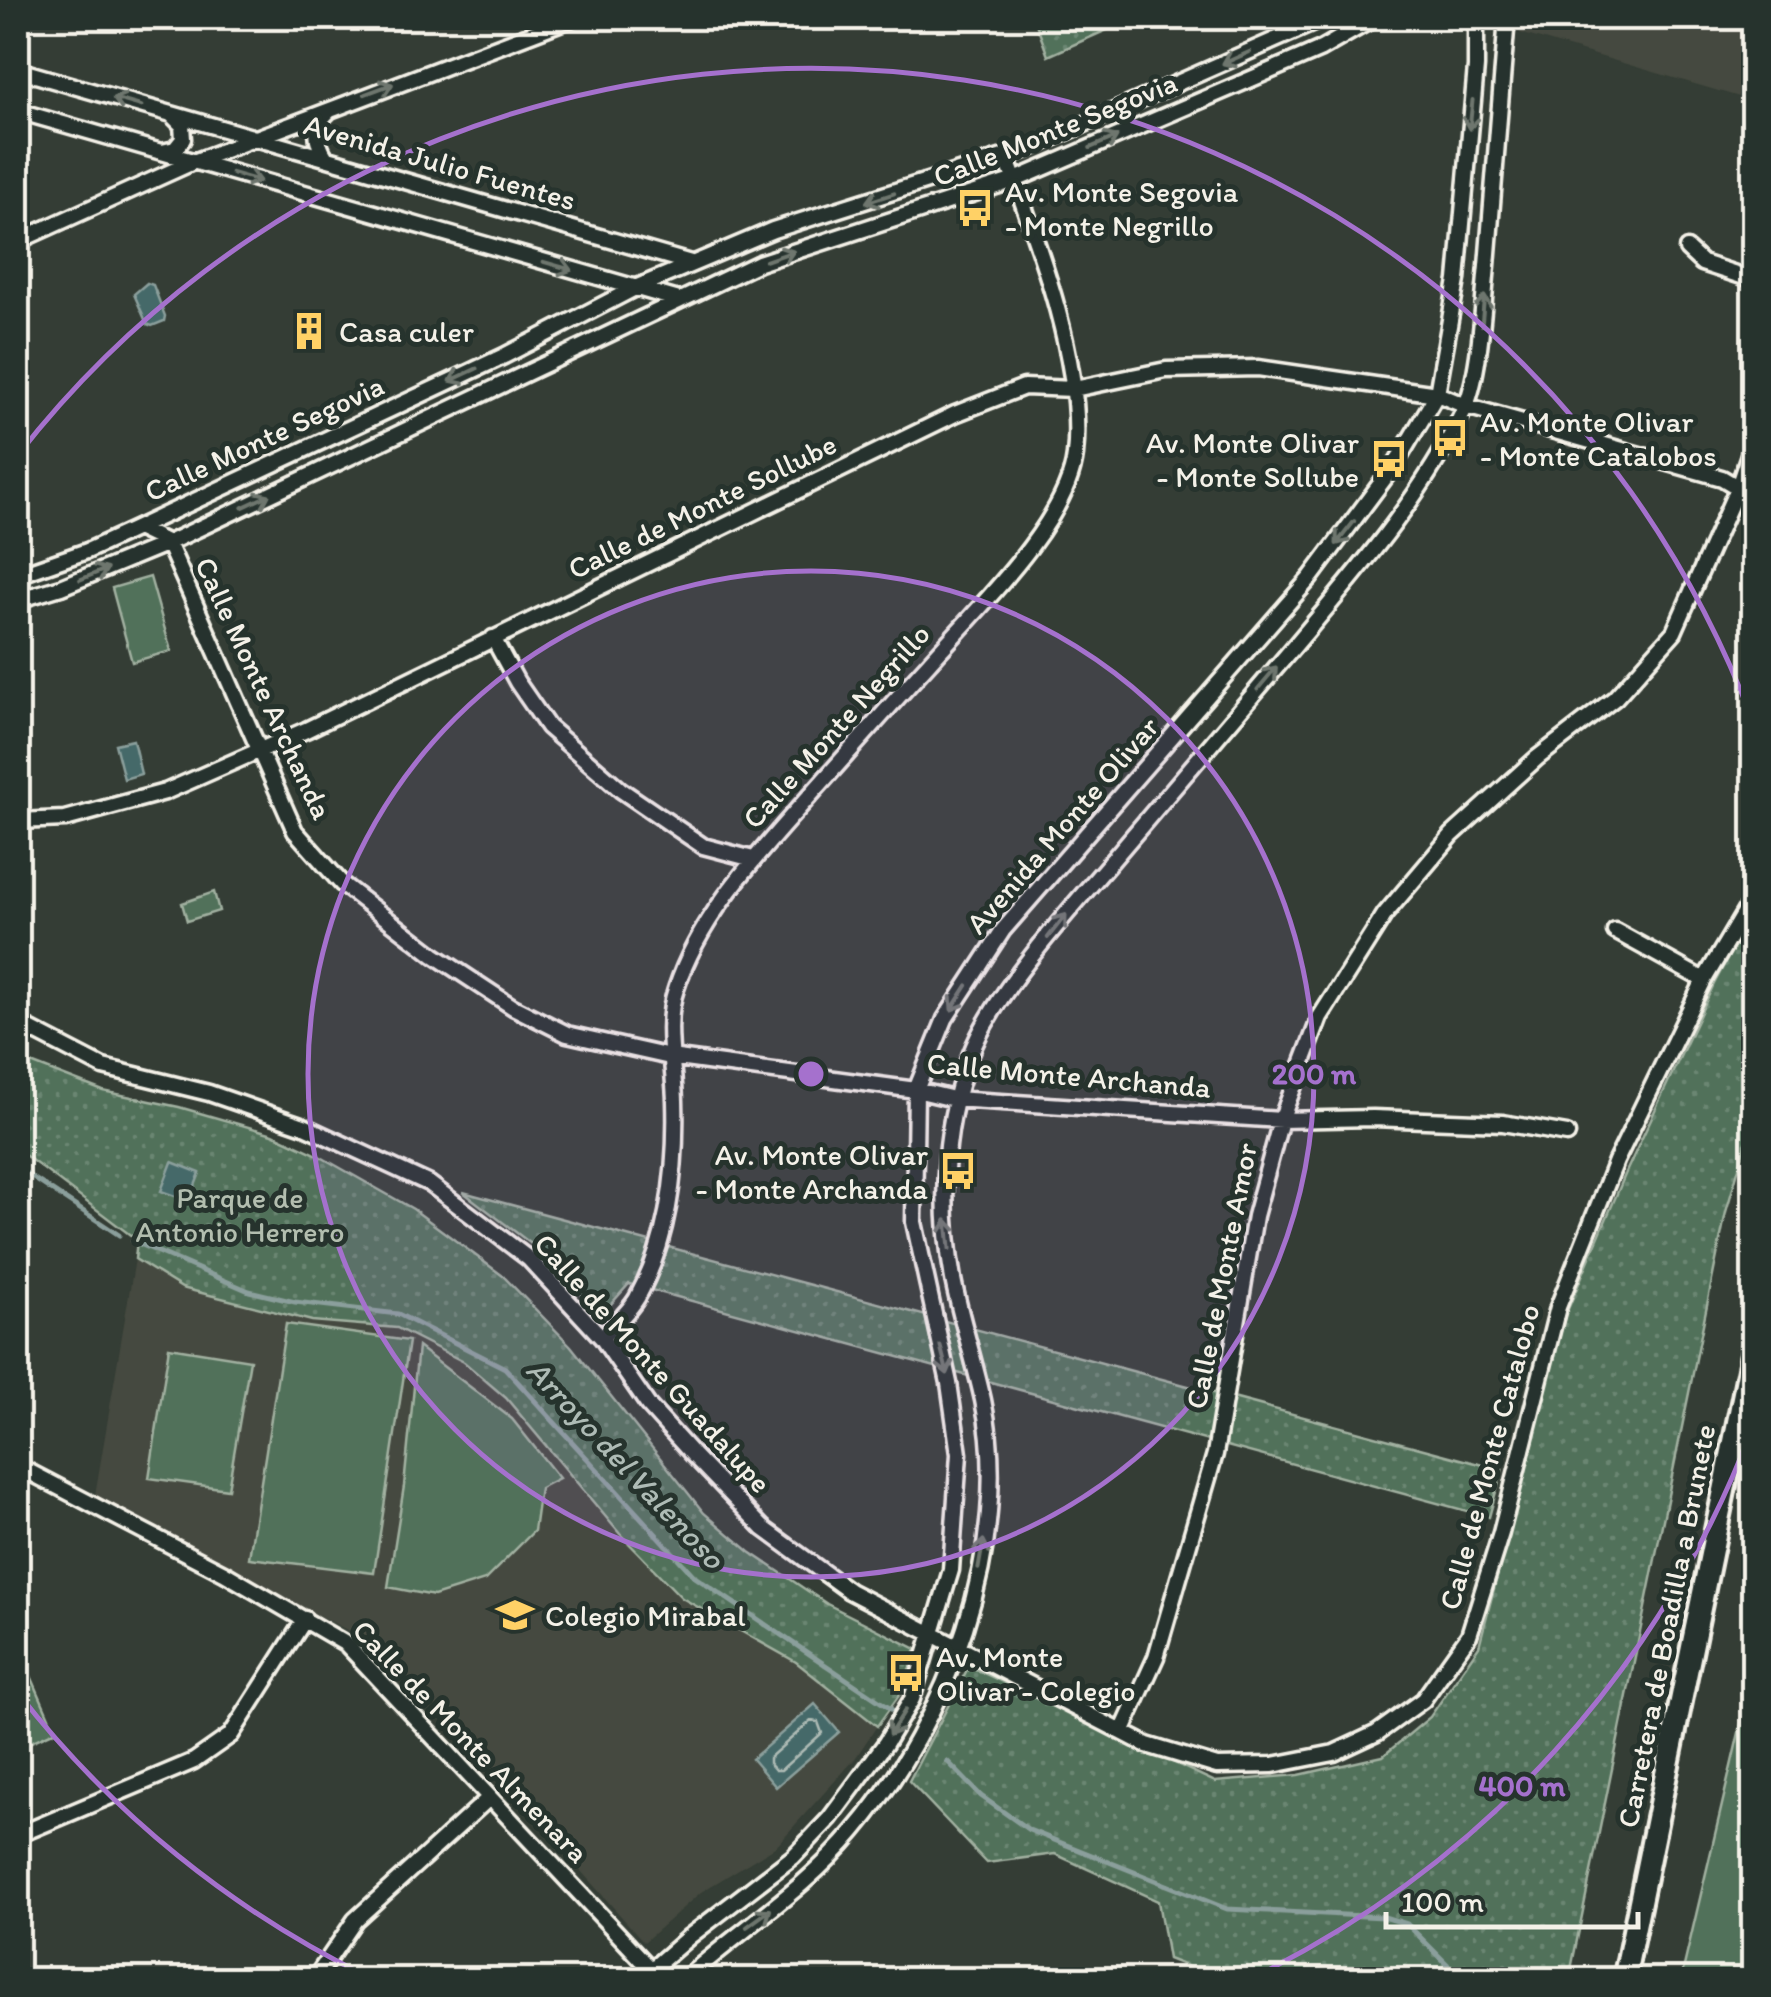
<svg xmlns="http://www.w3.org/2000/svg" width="1771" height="1997" font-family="Itim,sans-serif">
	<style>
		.built { fill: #45493f }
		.green { fill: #51715a; stroke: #a2b1a1; stroke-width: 2.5 }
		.park { fill: url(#park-dots); stroke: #a2b1a1; stroke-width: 2.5 }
		.water { fill: #456969; stroke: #8b9f9c; stroke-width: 2.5 }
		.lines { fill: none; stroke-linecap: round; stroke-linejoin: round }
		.shore { stroke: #aebbb5; stroke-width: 2.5 }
		.stream { stroke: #8b9f9c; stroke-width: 5 }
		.minor-casing { stroke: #f4f1e8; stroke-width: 21 }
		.primary-casing { stroke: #f4f1e8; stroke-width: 28 }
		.minor { stroke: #26332d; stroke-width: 14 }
		.primary { stroke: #26332d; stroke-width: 20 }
		.oneway { stroke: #6e766e }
		.ring { fill: none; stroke: #a571cd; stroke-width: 5 }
		.labels { text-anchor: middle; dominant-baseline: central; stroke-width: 10; stroke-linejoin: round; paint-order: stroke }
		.street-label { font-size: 30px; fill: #f4f1e8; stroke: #26332d }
		.poi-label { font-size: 30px; fill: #f4f1e8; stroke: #26332d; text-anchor: start }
		.park-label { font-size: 30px; fill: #b3beaf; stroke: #26332d }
		.water-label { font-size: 32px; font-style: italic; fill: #aebbb5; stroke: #26332d }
		.centre { fill: #a571cd; stroke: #26332d; stroke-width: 5 }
		.ring-label { font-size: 30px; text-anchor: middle; font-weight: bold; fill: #a571cd; stroke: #26332d; stroke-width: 10; stroke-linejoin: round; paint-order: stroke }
	</style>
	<defs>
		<pattern id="park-dots" width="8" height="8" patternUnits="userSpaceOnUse" patternTransform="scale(2.5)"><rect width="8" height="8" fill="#51715a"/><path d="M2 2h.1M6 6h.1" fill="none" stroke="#6b8672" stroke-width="1.8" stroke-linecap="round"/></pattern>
	</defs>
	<rect width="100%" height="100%" fill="#343d35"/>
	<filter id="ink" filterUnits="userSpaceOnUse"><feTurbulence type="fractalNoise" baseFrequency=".01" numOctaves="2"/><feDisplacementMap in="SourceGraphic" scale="20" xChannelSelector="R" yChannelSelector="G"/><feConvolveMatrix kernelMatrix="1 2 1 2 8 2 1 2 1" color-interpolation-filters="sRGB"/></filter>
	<g filter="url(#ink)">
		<path class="built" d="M1522 18H1753V101L1520 33Z
			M135 1259 182 1288 313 1321 397 1328 464 1362 506 1398 620 1534 682 1598 796 1662 877 1726 854 1760 775 1847 701 1892 644 1942 418 1688 351 1632 94 1501Z"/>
		<path class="green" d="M150 577 171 651 132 662 112 588Z
			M214 892 219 911 187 921 182 903Z
			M286 1324 409 1341 374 1573 249 1558Z
			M169 1347 250 1360 228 1489 149 1478Z
			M418 1347 512 1419 559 1478 540 1488 534 1531 485 1580 434 1596 388 1587 404 1486Z
			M18 1668 28 1669 55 1731 20 1747Z
			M1753 1670V1979H1681L1749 1690Z"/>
		<path class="park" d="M1034 18H1134L1048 56Z
			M1753 911V1119L1726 1212 1569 1979H1219L1168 1959 1158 1901 1055 1854 987 1863 909 1781 969 1666 1215 1782 1299 1775 1383 1756 1430 1717 1479 1646 1565 1316 1627 1170 1714 984Z
			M18 1058 103 1091 179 1107 273 1134 314 1153 413 1209 503 1276 571 1346 704 1513 750 1552 827 1604 916 1649 903 1690 877 1726 796 1662 682 1598 620 1534 506 1398 464 1362 397 1328 312 1321 182 1288 135 1259 137 1240 18 1150Z
			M463 1192 1502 1470 1489 1517 629 1284 602 1314 561 1274 547 1256Z"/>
		<path class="water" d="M147 283 153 285 165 316 164 321 152 326 147 324 134 294Z
			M133 740 141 774 124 779 115 744Z
			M172 1162 200 1173 189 1201 161 1191Z
			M815 1704 839 1732 776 1787 752 1759Z"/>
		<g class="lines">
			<path class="shore" d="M811 1721 818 1722 822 1733 781 1770H775L769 1763V1758Z"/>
			<path class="stream" d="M18 1168 119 1235
				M133 1241 249 1291 295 1302 398 1314 505 1368 695 1577 894 1711
				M947 1761 981 1796 1029 1830 1227 1909 1384 1917 1407 1924 1452 1969 1458 1980"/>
			<g class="minor-casing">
				<path id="minor" d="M18 70 691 263
					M18 111 679 300
					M162 152 175 149 183 139 182 125 172 115
					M326 158C315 141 313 125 329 111
					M18 241 193 162 573 18
					M1687 249 1702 263 1754 280
					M137 528 168 543 295 831 342 884 434 955 513 1007 567 1034 670 1057 916 1090 954 1099 1281 1120 1373 1118 1503 1123 1567 1134
					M18 575 87 551 137 528 504 356 635 288 773 230 1028 149 1325 18
					M18 600 61 587 168 543 759 263 1015 180 1321 49 1375 18
					M493 638 517 682 548 727 621 790 703 846 753 859
					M18 821 65 819 165 792 306 730 955 414 1024 387 1074 389 1166 370 1258 368 1437 394 1466 406 1722 478 1754 497
					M1615 931 1704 980
					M18 1023 103 1067 209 1093 304 1126 430 1184 529 1259 602 1338 648 1405 693 1455 763 1528 849 1591 1147 1745 1217 1766 1273 1765 1334 1753 1377 1733 1423 1700 1469 1635 1501 1533 1558 1307 1616 1161 1704 980 1754 896
					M602 1338C613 1326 628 1313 637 1298 669 1240 677 1168 675 1101 674 1065 664 1023 676 989 698 920 751 862 798 809 842 760 885 711 929 663 974 612 1067 524 1075 455 1085 366 1037 241 1006 157
					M18 1466 224 1573 346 1644 661 1980
					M1122 1732 1156 1657 1215 1454 1255 1216 1281 1120 1320 1017 1385 914 1452 835 1537 758 1615 698 1674 632 1738 487 1754 440
					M18 1835 194 1761 231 1735 305 1619
					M314 1980 355 1920 488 1799
					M644 1980 652 1969 690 1936 793 1857 830 1818 885 1744 912 1699 951 1570 959 1454 949 1383 914 1222 916 1090 945 1019 1003 930 1311 577 1396 463 1437 394 1457 280 1476 67V18
					M684 1980C740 1930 806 1889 854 1831 947 1722 1014 1543 983 1400 974 1359 961 1320 953 1279 939 1201 943 1118 974 1046 999 988 1067 913 1109 864 1170 793 1231 721 1292 649 1354 575 1422 498 1464 410 1480 377 1483 304 1487 266 1494 183 1501 100 1507 18"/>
			</g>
			<g class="primary-casing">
				<path id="primary" d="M1624 1980 1754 1344"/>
			</g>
			<use href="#minor" class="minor"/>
			<use href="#primary" class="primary"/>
		</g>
		<defs><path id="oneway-shaft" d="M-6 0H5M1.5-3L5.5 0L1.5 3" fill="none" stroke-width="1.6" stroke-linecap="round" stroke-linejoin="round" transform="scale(2.5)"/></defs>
		<g class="oneway">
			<use href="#oneway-shaft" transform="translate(1236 58) rotate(156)"/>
			<use href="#oneway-shaft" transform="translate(379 89) rotate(-20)"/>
			<use href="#oneway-shaft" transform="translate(127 102) rotate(-164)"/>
			<use href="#oneway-shaft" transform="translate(1471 115) rotate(96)"/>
			<use href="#oneway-shaft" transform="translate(1104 142) rotate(-23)"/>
			<use href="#oneway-shaft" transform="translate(246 177) rotate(16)"/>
			<use href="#oneway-shaft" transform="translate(880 198) rotate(162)"/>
			<use href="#oneway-shaft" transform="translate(780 256) rotate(-19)"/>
			<use href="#oneway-shaft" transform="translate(558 266) rotate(16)"/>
			<use href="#oneway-shaft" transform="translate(1483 310) rotate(-85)"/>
			<use href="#oneway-shaft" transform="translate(463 375) rotate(155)"/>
			<use href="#oneway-shaft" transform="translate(256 501) rotate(-25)"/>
			<use href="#oneway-shaft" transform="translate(1345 533) rotate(128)"/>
			<use href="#oneway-shaft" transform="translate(94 574) rotate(-22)"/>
			<use href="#oneway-shaft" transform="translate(1267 678) rotate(-50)"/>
			<use href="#oneway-shaft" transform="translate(1057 926) rotate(-52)"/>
			<use href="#oneway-shaft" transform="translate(959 998) rotate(123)"/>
			<use href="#oneway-shaft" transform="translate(948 1234) rotate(-96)"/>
			<use href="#oneway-shaft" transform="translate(944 1360) rotate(76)"/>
			<use href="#oneway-shaft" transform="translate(981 1554) rotate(-80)"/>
			<use href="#oneway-shaft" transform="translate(897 1723) rotate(122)"/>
			<use href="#oneway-shaft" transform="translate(759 1918) rotate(-36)"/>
		</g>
	</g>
	<circle cx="811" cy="1074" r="503" fill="#a571cd" fill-opacity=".12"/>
	<g class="ring">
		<circle cx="811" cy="1074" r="503"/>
		<path d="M1753 1426A1006 1006 0 0 1 1252 1978M370 1978A1006 1006 0 0 1 18 1693M18 455A1006 1006 0 0 1 1753 722"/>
	</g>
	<defs>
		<g id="bus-bare" transform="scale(3)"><path d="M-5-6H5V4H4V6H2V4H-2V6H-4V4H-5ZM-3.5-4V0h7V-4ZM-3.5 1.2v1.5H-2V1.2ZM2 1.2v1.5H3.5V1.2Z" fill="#ffd166" stroke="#26332d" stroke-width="2.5" paint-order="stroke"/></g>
		<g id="building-bare" transform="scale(3)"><path d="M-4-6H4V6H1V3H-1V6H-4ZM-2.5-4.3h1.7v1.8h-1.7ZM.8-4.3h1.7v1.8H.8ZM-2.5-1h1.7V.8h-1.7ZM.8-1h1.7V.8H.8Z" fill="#ffd166" stroke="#26332d" stroke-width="2.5" paint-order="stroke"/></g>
		<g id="university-bare" transform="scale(3)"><path d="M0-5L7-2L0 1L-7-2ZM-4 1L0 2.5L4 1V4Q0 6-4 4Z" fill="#ffd166" stroke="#26332d" stroke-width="2.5" paint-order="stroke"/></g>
	</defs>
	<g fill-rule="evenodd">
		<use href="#bus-bare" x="975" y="208"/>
		<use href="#building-bare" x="309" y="331"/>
		<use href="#bus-bare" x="1450" y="438"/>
		<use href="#bus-bare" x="1389" y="459"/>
		<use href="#bus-bare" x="958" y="1171"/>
		<use href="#university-bare" x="515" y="1615"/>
		<use href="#bus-bare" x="906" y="1673"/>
	</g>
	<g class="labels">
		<g class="street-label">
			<text transform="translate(1055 129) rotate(-22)">Calle Monte Segovia</text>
			<text transform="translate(440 162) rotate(16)">Avenida Julio Fuentes</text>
			<text transform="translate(264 438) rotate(-25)">Calle Monte Segovia</text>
			<text transform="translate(702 506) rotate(-26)">Calle de Monte Sollube</text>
			<text transform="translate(264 688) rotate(65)">Calle Monte Archanda</text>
			<text transform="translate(836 726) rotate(-48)">Calle Monte Negrillo</text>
			<text transform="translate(1062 825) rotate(-49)">Avenida Monte Olivar</text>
			<text transform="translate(1069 1075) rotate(5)">Calle Monte Archanda</text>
			<text transform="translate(1221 1276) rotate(-79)">Calle de Monte Amor</text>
			<text transform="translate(653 1363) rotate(48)">Calle de Monte Guadalupe</text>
			<text transform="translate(1489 1457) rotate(-75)">Calle de Monte Catalobo</text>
			<text transform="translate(1666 1626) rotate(-79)">Carretera de Boadilla a Brunete</text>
			<text transform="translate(471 1741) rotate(46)">Calle de Monte Almenara</text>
		</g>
		<g class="poi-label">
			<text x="1005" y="191">Av. Monte Segovia<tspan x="1005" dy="34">- Monte Negrillo</tspan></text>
			<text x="339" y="331">Casa culer</text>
			<text x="1480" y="421">Av. Monte Olivar<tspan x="1480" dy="34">- Monte Catalobos</tspan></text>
			<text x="1359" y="442" text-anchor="end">Av. Monte Olivar<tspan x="1359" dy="34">- Monte Sollube</tspan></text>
			<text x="928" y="1154" text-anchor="end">Av. Monte Olivar<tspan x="928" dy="34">- Monte Archanda</tspan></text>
			<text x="545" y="1615">Colegio Mirabal</text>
			<text x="936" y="1656">Av. Monte<tspan x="936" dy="34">Olivar - Colegio</tspan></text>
		</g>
		<g class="park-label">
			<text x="240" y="1197">Parque de<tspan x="240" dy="34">Antonio Herrero</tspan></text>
		</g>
		<g class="water-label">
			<text transform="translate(626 1464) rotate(47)">Arroyo del Valenoso</text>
		</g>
	</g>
	<circle cx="811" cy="1074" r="15" class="centre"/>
	<g class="ring-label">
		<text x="1314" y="1084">200 m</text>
		<text x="1522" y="1796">400 m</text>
	</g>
	<rect width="1771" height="1997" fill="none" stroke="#26332d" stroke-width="60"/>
	<rect x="30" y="30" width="1711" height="1937" fill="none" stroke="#f4f1e8" stroke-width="4" filter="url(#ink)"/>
	<path d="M1386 1912v15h252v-15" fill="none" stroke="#f4f1e8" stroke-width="5"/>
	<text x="1401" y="1912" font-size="30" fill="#f4f1e8" stroke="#26332d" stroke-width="8" paint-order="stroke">100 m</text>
</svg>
